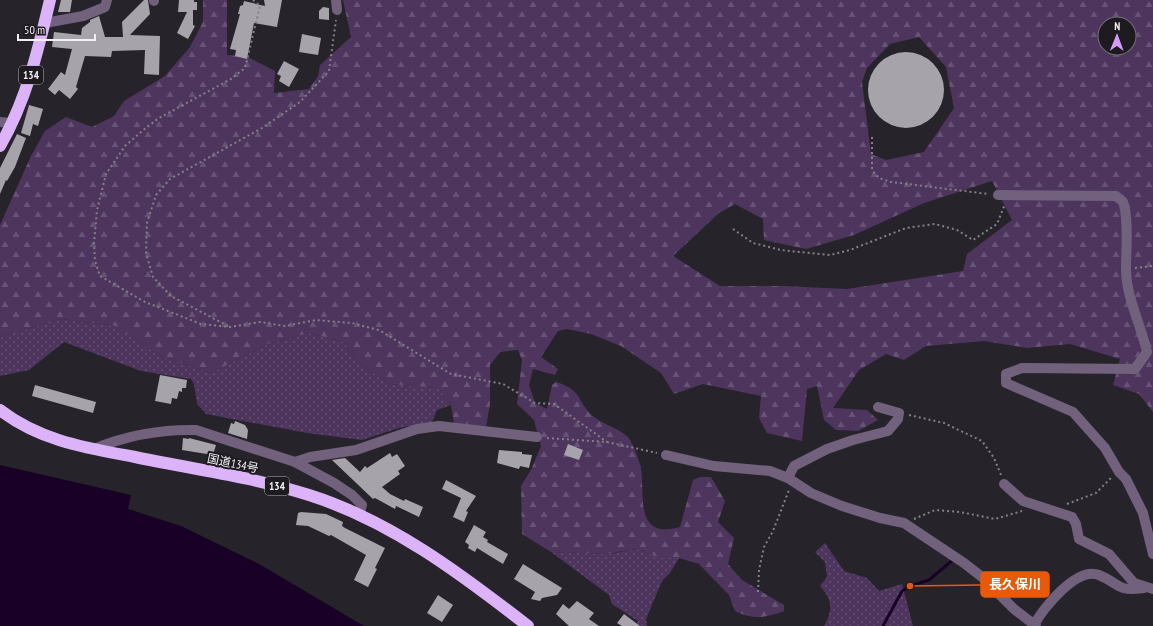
<svg xmlns="http://www.w3.org/2000/svg" width="1153" height="626" font-family="'PT Sans Narrow','Noto Sans JP',sans-serif">
	<style>
		.grass { fill: url(#grass-dots) }
		.forest { fill: url(#forest-firs); fill-rule: evenodd }
		.water { fill: #190027 }
		.lines { fill: none; stroke-linecap: round; stroke-linejoin: round }
		.stream { stroke: #190027; stroke-width: 3 }
		.building { fill: #a7a3ab }
		.path { stroke: #848187; stroke-width: 2; stroke-dasharray: 2 3; stroke-linecap: butt }
		.minor { stroke: #71617c; stroke-width: 10 }
		.highway { stroke: #dcb3f8; stroke-width: 12 }
		.labels { text-anchor: middle; dominant-baseline: central; stroke-width: 4; stroke-linejoin: round; paint-order: stroke }
		.shield { fill: #1d1a20; stroke: #b2b0b4; stroke-width: 1 }
		.shield-label { font-size: 11px; font-weight: bold; fill: #f2f0f4 }
		.street-label { font-size: 12px; fill: #f2f0f4; stroke: #1d1a20 }
		.leader { fill: none; stroke: #e8590c; stroke-width: 1.5 }
		.callout-dot { fill: #e8590c; stroke: #1d1a20; stroke-width: 1.5 }
		.callout { fill: #e8590c; stroke: #e8590c; stroke-width: 1.5 }
		.callout-label { font-size: 13px; text-anchor: middle; font-weight: bold; fill: #fff }
	</style>
	<defs>
		<pattern id="grass-dots" width="8" height="8" patternUnits="userSpaceOnUse"><rect width="8" height="8" fill="#4d355d"/><path d="M2 2h.1M6 6h.1" fill="none" stroke="#675375" stroke-width="1.8" stroke-linecap="round"/></pattern>
		<pattern id="forest-firs" width="22" height="20" patternUnits="userSpaceOnUse"><rect width="22" height="20" fill="#4d355d"/><path d="M5 1l3.5 6h-7zM16 11l3.5 6h-7z" fill="#675375"/></pattern>
	</defs>
	<rect width="100%" height="100%" fill="#27232a"/>
	<path class="grass" d="M61 319 116 326 160 356 211 373 268 344 309 333 344 342 357 362 390 384 438 388 451 405 437 410 432 422 399 428 362 440 307 433 206 414 197 404 194 384 191 379 141 371 64 342 29 370 0 376V337Z
		M825 543 844 571 867 578 879 591 902 584 913 626H824C833 609 833 601 820 586L827 577 825 562 815 552Z
		M637 549 660 558H679L670 573 662 581 646 619 647 626H636L638 621 612 604 609 595 551 552 609 554Z"/>
	<path class="forest" d="M203 0H227V55L246 56 275 71 274 93 309 89 318 76 320 65 351 37 343 0H1153V412L1139 394 1113 385 1120 359 1070 344 1027 348 984 341 926 346 904 360 886 354 859 370 833 408 867 410 878 420 858 431 836 430 824 420 817 386 807 389 802 441 767 433 759 418 761 396 703 384 674 394 661 373 621 346 591 334 567 329 558 331 541 357 558 369 555 375 533 369 529 385 535 403 547 409 552 385 556 382C583 390 577 402 593 416 603 425 619 428 628 437 632 441 640 462 641 468 645 496 634 540 680 527L693 480 700 477H711L725 501 718 522 734 538 728 564 742 580 784 605V611C766 618 753 620 735 611L729 595 699 564 679 558H660L637 549 606 554 551 552 522 534 521 486 531 470 541 446 534 420 517 404 522 360 518 350 500 352 490 365V404L486 427 454 424 451 405 438 388 390 384 357 362 344 342 309 333 268 344 211 373 160 356 116 326 61 319 0 337V225L31 156 45 131 66 117 92 127 114 116 124 101 165 76 190 47 203 22ZM1105 24H1129V48H1105ZM919 37 946 67 954 108 924 152 886 160 871 154 862 82 867 68 890 44ZM992 181 1012 220 967 254 963 271 847 289 783 286H720L673 256 719 213 735 204 763 219 764 240 806 249 854 235 924 203Z"/>
	<path class="water" d="M0 465 131 495 128 509 181 526 259 564 364 626H0Z"/>
	<g class="lines">
		<path class="stream" d="M883 626 902 591 910 586 929 580 954 559"/>
	</g>
	<path class="building" d="M61 0H72L70 12H58Z
		M144 0H148L150 14 130 35 160 36 159 75 144 74 145 50 112 51 111 57 85 56 76 87 78 89 70 99 59 90 55 95 48 89 61 72 65 75 72 49 52 47 54 32 81 35 82 28 90 22V20L99 16 105 37H123L122 22Z
		M179 0H194V2H197V10H193V25L195 26 188 39 177 33 187 12H178Z
		M264 0H282L277 27 254 23 247 59 235 56 236 50 230 49 240 14H238L240 6 243 5 244 1 265 6Z
		M323 7 329 8V20L319 19V11Z
		M302 34 321 38 318 55 299 52Z
		M868 90a38 38 0 1 1 76 0a38 38 0 1 1-76 0Z
		M284 61 299 69 289 87 279 81 281 76 277 74Z
		M29 105 43 109 38 126 33 124 30 136 21 133Z
		M17 134 26 138 15 167 7 181 6 180 0 194V168Z
		M160 375 187 380 186 388H182V392L179 391 177 399 172 398 171 404 155 401Z
		M35 385 96 402 93 413 32 396Z
		M235 421 245 425 248 430 247 439 228 433 231 423 234 424Z
		M183 438 189 439V438L216 445 213 455 182 450Z
		M568 444 583 450 579 460 564 455Z
		M499 450 522 452V454L532 455 529 468 520 466 519 469 497 463Z
		M390 453 392 457 397 454 405 466 398 471 400 474 382 487 390 494 404 501 405 499 423 507 419 517 396 506 395 509 375 498 373 499 332 460 345 458 360 472 365 466 367 468Z
		M446 480 476 496 466 511 468 512 464 522 453 517 461 498 442 489Z
		M301 512 326 514 343 522 342 526 345 528 385 548 375 568 377 569 368 587 354 580 366 555 331 535 329 536 308 526 296 525 298 513Z
		M474 525 486 532 483 537 488 540 487 542 508 554 503 564 477 548 475 552 468 548 469 545 465 542Z
		M523 564 562 588 557 595 542 598 540 601 531 599 535 592 514 579Z
		M438 595 453 605 442 622 427 613Z
		M577 601 594 613 589 619 599 626H569L556 614 563 604 569 609Z
		M624 614 640 626H622L617 623Z"/>
	<g class="lines">
		<path class="path" d="M253 0 260 6 245 68 231 79 159 118 147 127 125 146 106 174 97 210 94 243 95 261 100 276 145 302 201 324 230 327 260 322 285 326 316 320 352 323 379 330 451 374 503 384 535 403 554 404 607 442
			M872 137V169C876 178 882 179 891 182L988 194
			M733 229 753 243 781 250 830 255 850 250 906 228 935 224 957 230 973 240 997 224 1005 204
			M1135 268 1153 266
			M228 326 171 296 153 277 146 253 147 223 156 195 170 179 262 128 300 102 329 71 336 20
			M909 415 944 423 982 441 994 458 1001 475
			M547 438 607 442 657 453
			M1067 504 1096 493 1112 477
			M914 519 935 510 960 512 995 519 1022 511
			M758 592 759 570 764 547 773 531 789 490"/>
		<path class="minor" d="M154 0V1
			M336 0 337 10
			M45 23 83 16 105 7 107 0
			M0 122 12 123
			M998 195 1116 196C1118 198 1122 200 1123 202 1129 217 1126 253 1126 269 1126 297 1141 325 1147 352L1135 369 1022 368 1006 374V383L1073 412 1105 448 1119 472 1126 479 1143 513 1153 554
			M94 449C125 436 162 429 196 430L295 462 334 483 352 495 362 505 359 515
			M666 455 714 466 770 471 788 478 811 493 842 506 880 518 904 523 964 563 982 577 1014 609 1036 626
			M295 462 310 457 356 450 417 429 439 426 537 437
			M788 478 794 466 827 449 853 440 888 431 898 419 899 413 878 407
			M1004 484 1023 501 1072 517 1076 524 1079 539 1109 554 1134 583 1153 589
			M1034 625C1043 608 1077 566 1099 575 1121 584 1116 592 1144 588"/>
		<path class="highway" d="M0 146C26 101 38 51 50 0
			M0 410C40 441 87 448 135 457 193 469 253 477 309 495 391 521 461 574 528 626"/>
	</g>
	<g class="labels">
		<g class="shield">
			<rect x="19" y="66" width="24" height="18" rx="3"/>
			<rect x="265" y="477" width="24" height="18" rx="3"/>
		</g>
		<g class="shield-label">
			<text x="31" y="75">134</text>
			<text x="277" y="486">134</text>
		</g>
		<g class="street-label">
			<text transform="translate(233 463) rotate(12)">国道134号</text>
		</g>
	</g>
	<path class="leader" d="M910 586L981 585"/>
	<circle class="callout-dot" cx="910" cy="586" r="4"/>
	<rect class="callout" x="981" y="572" width="68" height="25" rx="4"/>
	<g class="callout-label">
		<text x="1015" y="589">長久保川</text>
	</g>
	<g transform="translate(1117 36) rotate(1)"><circle r="19" fill="#1d1a20" stroke="#727075"/>
	<path d="M0-3L7 15L0 10L-7 15Z" fill="#d59cfb"/>
	<text y="-6" font-size="11" font-weight="bold" text-anchor="middle" fill="#f2f0f4">N</text>
	</g>
	<path d="M18 34v6h77v-6" fill="none" stroke="#f2f0f4" stroke-width="2"/>
	<text x="24" y="34" font-size="12" fill="#f2f0f4" stroke="#1d1a20" stroke-width="3" paint-order="stroke">50 m</text>
</svg>
